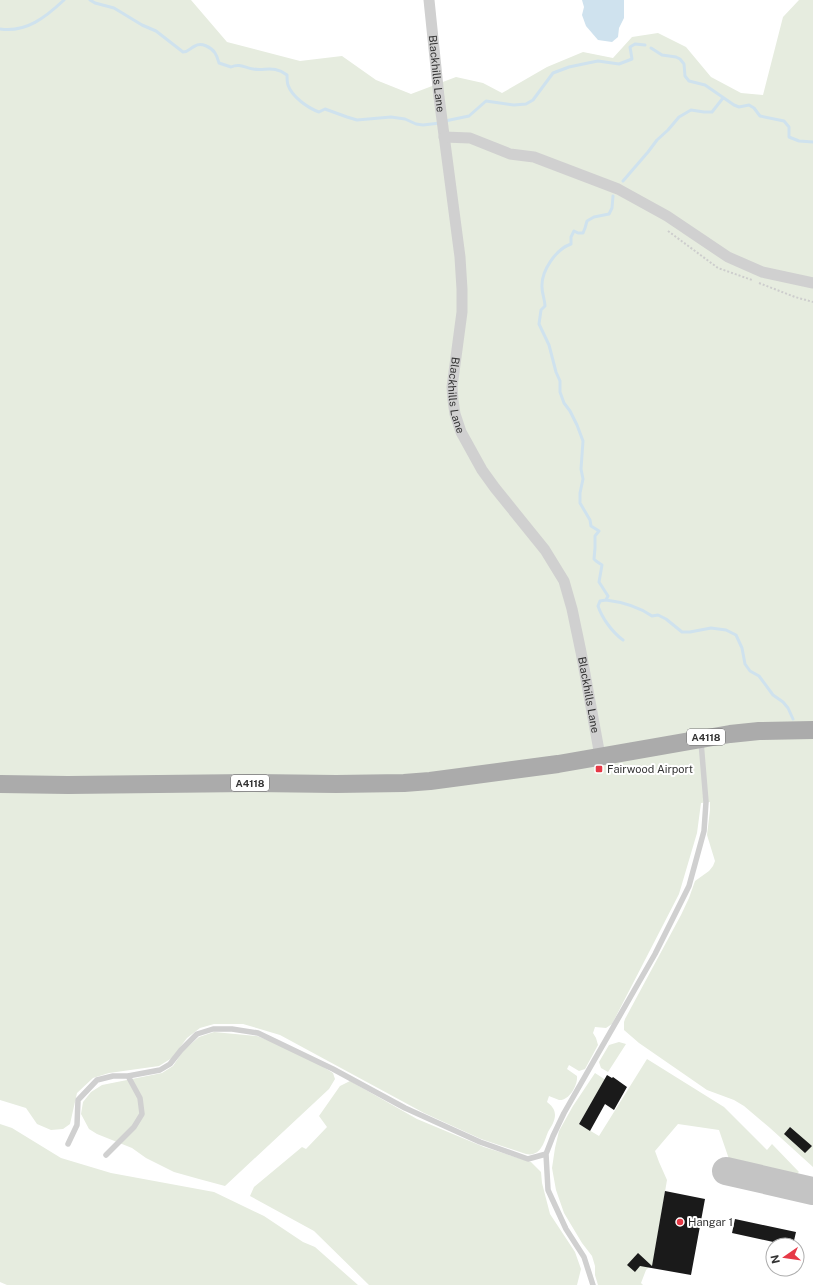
<svg xmlns="http://www.w3.org/2000/svg" width="813" height="1285" font-family="'Public Sans',sans-serif">
	<style>
		.green { fill: #e6ecdf }
		.water { fill: #cfe2ee }
		.lines { fill: none; stroke-linecap: round; stroke-linejoin: round }
		.stream { stroke: #cfe2ee; stroke-width: 3 }
		.taxiway { stroke: #c4c4c4; stroke-width: 28 }
		.building { fill: #1a1a1a }
		.path { stroke: #cdcdcd; stroke-width: 2; stroke-dasharray: 2 2; stroke-linecap: butt }
		.service { stroke: #d0d0d0; stroke-width: 5.5 }
		.minor { stroke: #d0d0d0; stroke-width: 11 }
		.primary { stroke: #ababab; stroke-width: 18 }
		.poi-dot { fill: #e63946; stroke: #fff; stroke-width: 1.5 }
		.labels { text-anchor: middle; dominant-baseline: central; stroke-width: 4; stroke-linejoin: round; paint-order: stroke }
		.shield { fill: #fff; stroke: #707070; stroke-width: 1 }
		.shield-label { font-size: 10px; font-weight: bold; fill: #333 }
		.street-label { font-size: 11px; fill: #333; stroke: #fff }
		.poi-label { font-size: 11px; fill: #333; stroke: #fff; text-anchor: start }
	</style>
	<rect width="100%" height="100%" fill="#fff"/>
	<path class="green" d="M0 0H191L227 42 300 61 342 56 376 80 411 94 456 77 483 83 502 93 547 67 583 52 613 58 632 37 658 33 686 47 711 77 741 93 763 95 783 17 799 0H813V1167L770 1128 744 1106 734 1100 707 1090 639 1043 624 1030V1022L625 1019 681 915 689 898 695 881 709 871 713 866 715 861 707 835 710 810V802L701 803 697 833 679 894 612 1024 606 1028 595 1027 593 1033 596 1038 598 1045 585 1069 579 1071 569 1065 567 1069 577 1076C578 1085 569 1101 559 1100 556 1099 552 1097 549 1096L547 1102C551 1105 555 1109 555 1115 555 1121 551 1127 548 1132 544 1142 541 1157 526 1154L481 1139 424 1113 280 1035 243 1024H214L200 1028 187 1038 172 1058 159 1066 109 1073 93 1078 77 1093 70 1124 63 1129 51 1130 37 1124 26 1108 0 1100Z
		M214 1032 257 1036 280 1045 314 1061 333 1073 335 1079 329 1089 225 1186 199 1179 174 1172 146 1158 132 1148 97 1134 89 1129 81 1114 83 1102 91 1092 102 1085 162 1073 173 1066 183 1051 199 1037Z
		M619 1042 626 1044 608 1072 601 1068 599 1062 609 1045Z
		M647 1059 724 1107 767 1150 772 1144 799 1172 794 1176 730 1162 719 1130 678 1124 655 1151 659 1162 667 1180 652 1268 649 1267 646 1270 641 1283 643 1285H598L595 1275V1266L592 1256 582 1243 564 1213 556 1190 552 1168 555 1148 559 1131 573 1106 595 1073 615 1086 604 1081 579 1124 599 1136Z
		M350 1081 417 1119 484 1147 531 1162 541 1172 542 1183 550 1214 575 1252 581 1269 577 1285H369L314 1231 250 1196 254 1187 302 1147 306 1149 327 1127 319 1116 340 1086Z
		M0 1124 12 1128 61 1158 111 1173 214 1192 264 1216 303 1242 315 1247 358 1285H7L0 1282Z"/>
	<path class="water" d="M582 0H624V18L619 28 618 37 612 42 598 40 586 26 582 15 584 7Z"/>
	<g class="lines">
		<path class="stream" d="M90 0 95 3 114 8 142 25 156 31 183 52C189 52 190 48 195 46 201 42 211 47 215 53 217 56 218 60 219 63L231 67C240 63 245 68 253 69 266 71 274 65 287 75 287 78 287 82 288 85 292 97 308 108 319 112L325 109 347 117 357 120 391 117 405 119 416 124 423 125 440 123
			M0 29C26 33 46 17 64 0
			M651 48 662 55 676 57 680 59 684 64 685 76 689 81 705 85 734 105 739 107 749 105 754 108 760 116 784 121 789 127V137L799 141 813 142
			M445 121 469 116 486 101 514 105 526 104 533 100 553 73 569 67 588 63 598 61 619 64 632 59 630 47 635 44 645 45
			M623 181 648 152 657 140 668 130 679 117 691 110 704 112H712L723 98
			M613 196 612 208 609 214 594 217 587 221 585 228 583 233H578L574 231 571 237V244C556 249 541 271 542 287 542 294 545 300 545 306L541 310 539 324 549 345 556 372 560 381V392L564 403 570 411 577 425 583 441 581 469 583 479 580 493V503L590 520 591 526 599 531 595 536V548L594 559 596 561 602 565 599 582 608 596 606 600 600 601 598 606C602 618 612 632 623 640
			M606 600C622 602 639 607 652 616L658 615 666 619 682 632H690L711 628 726 630 736 635 742 648 745 664 750 671 759 676 773 695 783 702 788 708 793 719"/>
		<path class="taxiway" d="M726 1171 813 1191"/>
	</g>
	<path class="building" d="M607 1075 612 1078 613 1077 627 1087 614 1110 605 1104 590 1131 579 1124Z
		M790 1127 812 1146 805 1153 784 1134Z
		M665 1191 705 1199 691 1275 640 1266 635 1272 627 1265 638 1253 652 1266Z
		M735 1219 796 1232 793 1245H787L732 1233Z"/>
	<g class="lines">
		<path class="path" d="M668 231 718 268 752 280
			M759 283 795 297 813 302"/>
		<path class="service" d="M68 1144 77 1125 78 1100 97 1080 113 1076H128L160 1070 170 1064 181 1050 197 1034 213 1029H232L258 1033 333 1069 405 1108 480 1142 528 1159 546 1154
			M106 1155 134 1127 142 1114 140 1098 128 1076
			M593 1285 584 1257 566 1229 548 1190 546 1154 553 1136 564 1113 655 954 689 886 704 831 706 802 701 742"/>
		<g class="minor">
			<path id="s1" d="M429 0 439 97 460 257 462 289V312L452 387 453 400 455 414 461 432 482 470 495 488 545 550 564 581 572 609 581 652 600 756"/>
			<path d="M444 137 470 138 510 154 534 157 618 189 667 216 728 257 762 272 813 283"/>
		</g>
		<path class="primary" d="M0 784 68 785 249 783 336 784 404 783 430 781 558 764 730 734 759 731 813 730"/>
	</g>
	<g class="poi-dot">
		<rect x="595" y="765" width="8" height="8" rx="2"/>
		<circle cx="680" cy="1222" r="4"/>
	</g>
	<g class="labels">
		<g class="shield">
			<rect x="687" y="729" width="38" height="16" rx="3"/>
			<rect x="231" y="775" width="38" height="16" rx="3"/>
		</g>
		<g class="shield-label">
			<text x="706" y="737">A4118</text>
			<text x="250" y="783">A4118</text>
		</g>
		<g class="street-label">
			<text stroke="none"><textPath href="#s1" startOffset="74">Blackhills Lane</textPath></text>
			<text stroke="none"><textPath href="#s1" startOffset="398">Blackhills Lane</textPath></text>
			<text stroke="none"><textPath href="#s1" startOffset="734">Blackhills Lane</textPath></text>
		</g>
		<g class="poi-label">
			<text x="607" y="769">Fairwood Airport</text>
			<text x="688" y="1222">Hangar 1</text>
		</g>
	</g>
	<g transform="translate(785 1257) rotate(257)"><circle r="19" fill="#ffffff" stroke="#adadad"/>
	<path d="M0-3L7 15L0 10L-7 15Z" fill="#e63946"/>
	<text y="-6" font-size="11" font-weight="bold" text-anchor="middle" fill="#333333">N</text>
	</g>
</svg>
